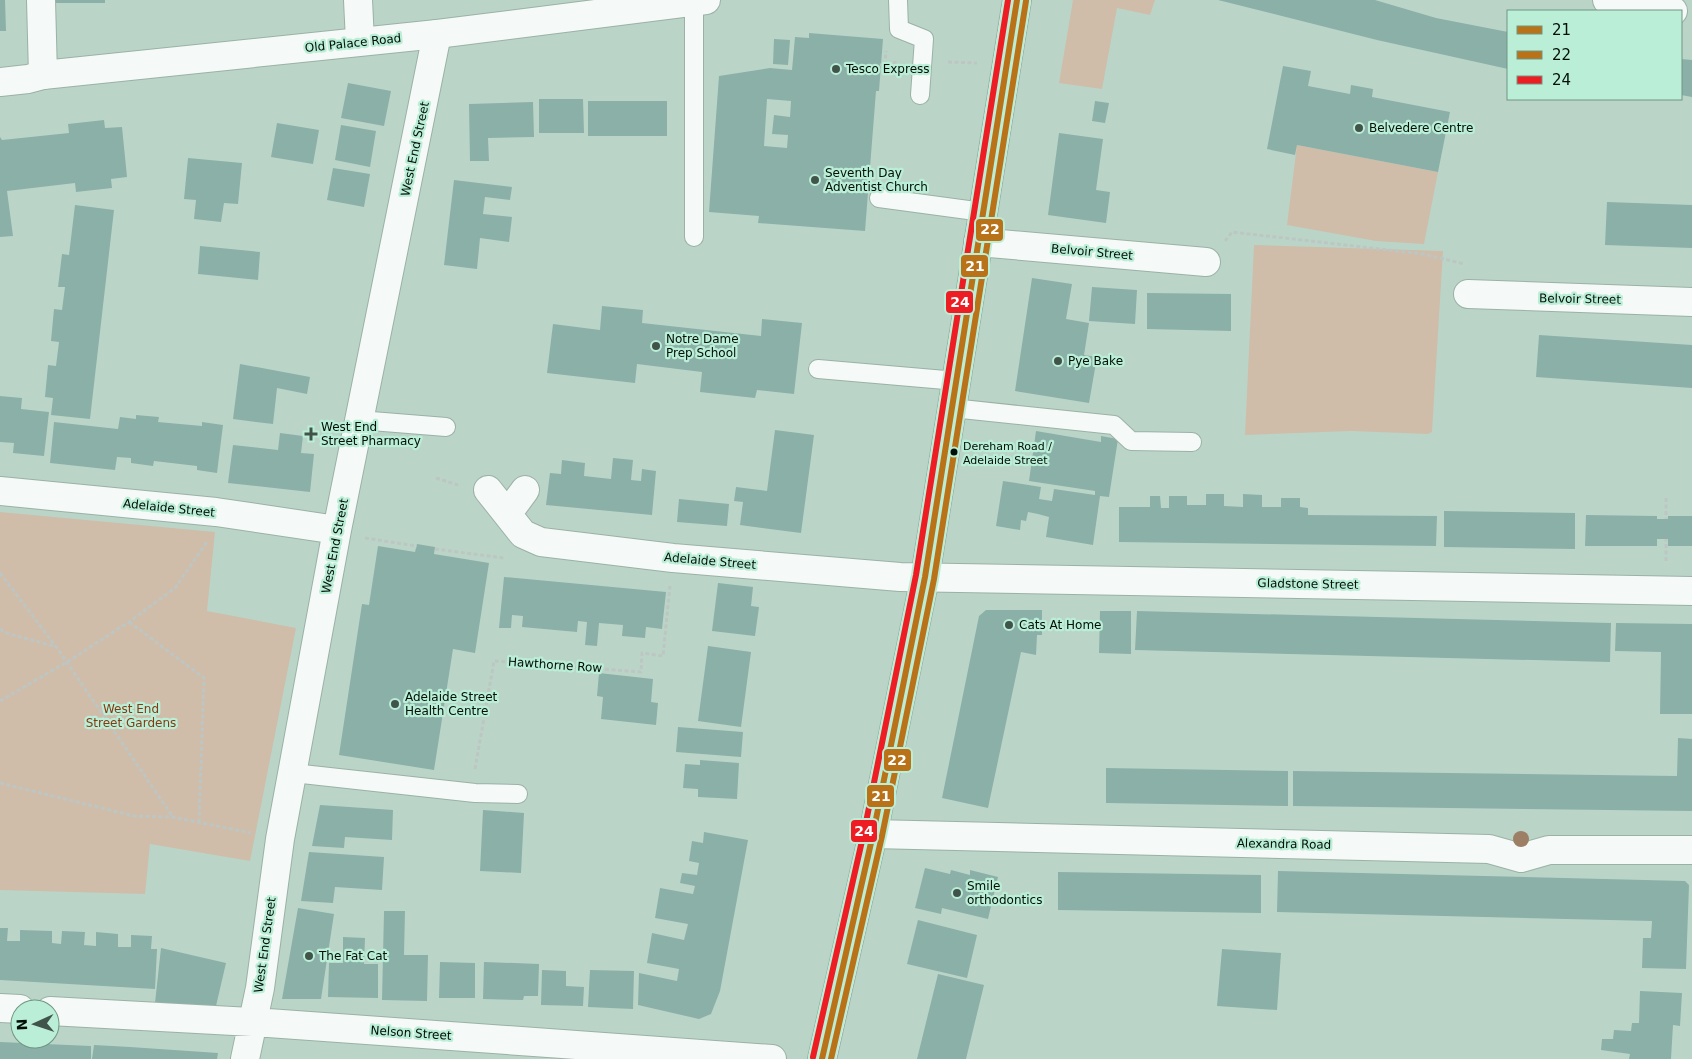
<svg xmlns="http://www.w3.org/2000/svg" width="1692" height="1059" font-family="'DejaVu Sans',sans-serif">
	<style>
		.green { fill: #cfbdaa }
		.building { fill: #8bb0a8; fill-rule: evenodd }
		.lines { fill: none; stroke-linecap: round; stroke-linejoin: round }
		.service-casing { stroke: #9bb1a6; stroke-width: 20 }
		.minor-casing { stroke: #9bb1a6; stroke-width: 30 }
		.tertiary-casing { stroke: #9bb1a6; stroke-width: 30 }
		.primary-casing { stroke: #9bb1a6; stroke-width: 30 }
		.path { stroke: #bdc6c2; stroke-width: 3; stroke-dasharray: 4 2.5; stroke-linecap: butt }
		.service { stroke: #f5f9f7; stroke-width: 18 }
		.minor { stroke: #f5f9f7; stroke-width: 28 }
		.tertiary { stroke: #f5f9f7; stroke-width: 28 }
		.primary { stroke: #f5f9f7; stroke-width: 28 }
		.bus-1-casing { stroke: #bbeed6; stroke-width: 10 }
		.bus-2-casing { stroke: #bbeed6; stroke-width: 10 }
		.bus-3-casing { stroke: #bbeed6; stroke-width: 10 }
		.bus-1 { stroke: #b97218; stroke-width: 6 }
		.bus-2 { stroke: #b97218; stroke-width: 6 }
		.bus-3 { stroke: #ee1d23; stroke-width: 6 }
		.tree { fill: #9c7f64 }
		.poi-dot { fill: #41544b; stroke: #bbeed6; stroke-width: 2 }
		.bus-dot { fill: #000f08; stroke: #bbeed6; stroke-width: 2 }
		.labels { text-anchor: middle; dominant-baseline: central; stroke-width: 4.5; stroke-linejoin: round; paint-order: stroke }
		.bus-label { font-size: 11px; fill: #000f08; stroke: #bbeed6; text-anchor: start }
		.street-label { font-size: 12px; fill: #000f08; stroke: #bbeed6 }
		.poi-label { font-size: 12px; fill: #000f08; stroke: #bbeed6; text-anchor: start }
		.park-label { font-size: 12px; fill: #843913; stroke: #bbeed6 }
		.line-badge { stroke: #bbeed6; stroke-width: 2 }
		.badge-label { font-size: 14px; text-anchor: middle; font-weight: bold; fill: #fff }
	</style>
	<rect width="100%" height="100%" fill="#bad5c8"/>
	<path class="green" d="M1073 0H1155L1150 15 1117 8 1102 89 1059 83Z
		M1297 145 1438 172 1424 244 1376 241 1287 225Z
		M1254 245 1443 251 1432 432 1428 434 1351 431 1245 435Z
		M0 512 215 532 207 611 296 628 250 861 150 844 145 894 0 890Z"/>
	<path class="building" d="M0 0H5L6 31H0Z
		M55 0H105V3H55Z
		M1218 0H1375L1436 18 1508 32V69L1377 40Z
		M809 33 883 39 879 91H876L865 231 758 223 759 216 709 212 719 76 770 68 792 70 795 37 809 38ZM767 99 791 101 790 117 774 115 772 134 788 135 787 148 764 146Z
		M774 39 790 40 788 65 773 64Z
		M1681 59 1692 60V97L1681 95Z
		M1283 66 1311 71 1308 86 1350 94 1351 85 1373 89 1372 97 1450 112 1438 172 1297 145 1295 155 1267 149Z
		M348 83 391 91 384 126 341 118Z
		M539 99H583L584 133H539Z
		M588 101H667V136H588Z
		M1095 101 1109 103 1105 123 1092 121Z
		M533 102 534 137 488 138 489 161H470L469 104Z
		M104 120 105 128 122 127 127 177 111 179 112 188 76 192 75 183 7 191 13 236 0 237V137L2 140 69 133 68 124Z
		M277 123 319 130 313 164 271 157Z
		M341 125 376 131 370 167 335 160Z
		M1059 133 1103 139 1096 190 1110 192 1106 223 1048 215Z
		M188 158 242 163 238 204 224 203 221 222 194 219 196 200 184 199Z
		M333 168 370 174 364 207 327 200Z
		M454 180 512 187 510 200 485 197 483 214 512 217 509 242 480 238 477 269 444 265Z
		M1607 202 1692 205V248L1605 245Z
		M75 205 114 210 90 419 51 415 53 398 45 397 48 365 56 366 59 342 51 341 54 309 62 310 65 287H58L62 254 69 255Z
		M200 246 260 252 258 280 198 274Z
		M1032 278 1072 284 1066 319 1089 323 1084 355 1097 357 1089 403 1015 391Z
		M1092 287 1137 290 1135 324 1089 321Z
		M1147 293 1231 294V331L1147 329Z
		M602 306 643 310 642 323 761 336 762 319 802 323 794 394 757 390 755 398 700 392 702 372 637 364 635 383 547 373 553 324 600 330Z
		M1539 335 1692 345V388L1536 377Z
		M240 364 310 377 307 394 277 388 273 424 233 419Z
		M0 396 22 398 21 409 49 412 44 456 13 453 14 443 0 442Z
		M136 415 159 417 158 422 202 426V422L223 425 217 473 197 470V466L154 461 153 466 131 463V458L117 457 115 470 50 463 54 422 118 429 120 417 136 419Z
		M775 430 814 435 801 533 740 525 743 502 734 501 736 487 767 491Z
		M1036 431 1101 442V436L1118 439 1109 497 1100 496 1093 545 1046 537 1049 517 1038 514 1028 512 1026 521 1021 520 1020 530 996 526 1003 481 1041 487 1039 499 1052 501 1054 489 1095 495V491L1029 481Z
		M280 433 303 436 301 453 314 454 310 492 228 483 233 445 278 450Z
		M613 458 633 460 631 480 641 481 642 469 656 471 652 515 546 505 550 473 561 474 562 460 585 463 584 476 611 479Z
		M1206 494H1224V506L1243 507V494L1262 495V507H1281V498H1300V507L1308 508V515L1437 516 1436 546 1119 542V507H1150V496H1160L1161 508H1169V496H1187V505H1206Z
		M679 499 729 504 727 526 677 522Z
		M1444 511 1575 513V549L1444 547Z
		M1586 515 1657 516V519H1668V516H1692V546H1668V539H1657V546H1585Z
		M417 544 435 547 434 554 489 563 475 653 453 649 434 770 339 755 362 604 369 605 378 546 415 552Z
		M504 577 666 592 662 629 646 627 645 638 622 636 623 625 599 623 597 646 585 645 587 622 578 621 577 632 522 627 523 616 512 615 511 628H499Z
		M718 583 753 587 751 606 759 607 755 636 712 631Z
		M986 610H1042V635H1037L1036 655 1021 652 988 808 942 798 979 616Z
		M1100 611H1131V654L1099 653Z
		M1137 611 1611 623 1610 662 1135 650Z
		M1616 623 1692 624V714H1660L1661 652 1615 651Z
		M708 646 751 652 741 727 698 721Z
		M599 673 653 679 651 702 658 703 656 725 601 719 603 697 597 696Z
		M678 727 743 732 741 757 676 752Z
		M1678 738 1692 739V811L1293 806V771L1677 776Z
		M700 760 739 763 737 799 698 797V789L683 788 685 764 700 765Z
		M1106 768 1288 771V806L1106 803Z
		M320 805 393 810 392 840 345 837 344 848 312 846Z
		M483 810 524 813 521 873 480 871Z
		M704 832 748 840 720 991 711 1014 699 1019 638 1005 639 973 677 981 679 969 647 963 652 933 684 940 688 924 655 918 660 888 693 894 695 886 680 883 682 873 697 875 699 863 689 861 692 841 703 843Z
		M309 852 384 857 382 890 335 887 333 903 301 901Z
		M925 868 950 874 951 870 970 875V870L998 877 988 919 942 908 941 914 915 908Z
		M1278 871 1685 881 1689 885 1686 969 1642 968 1643 938H1651L1652 921 1277 912Z
		M1058 872 1261 875V913L1058 910Z
		M298 908 334 914 321 999H282Z
		M384 911H405L404 955H428L427 1001 382 1000Z
		M918 920 977 935 967 978 907 964Z
		M0 928H8L7 941H20V930L52 931V943L61 944 62 931 85 932 84 945 96 946V932L118 934V947H131V935L152 936 151 949H157L155 989 0 980Z
		M343 937 365 938 364 964H378V998L328 997 329 963H343Z
		M161 948 226 963 216 1006 155 1003Z
		M1222 949 1281 953 1277 1010 1217 1006Z
		M440 962 475 963V998H439Z
		M484 962 539 964 538 996H524L523 1000 483 999Z
		M542 970 566 971V986L584 987 583 1006 541 1005Z
		M590 970 634 971 633 1009 588 1007Z
		M938 974 984 985 966 1059H917Z
		M1640 991 1682 993 1680 1026 1673 1025 1671 1059H1629L1630 1054 1601 1050 1602 1039H1613L1614 1030 1631 1031 1632 1023H1639Z
		M0 1042 91 1046V1059H0Z
		M94 1045 130 1047 218 1053 217 1059H92Z"/>
	<g class="lines">
		<g class="service-casing">
			<path id="service" d="M898 0 899 29 924 39 920 95
				M879 198 983 212
				M694 237V1
				M818 369 957 381
				M952 408 1114 425 1131 441 1192 442
				M359 420 446 427
				M293 773 475 793 518 794"/>
		</g>
		<g class="minor-casing">
			<path id="minor" d="M41 0 43 75
				M358 0 360 41
				M978 242 1206 262
				M1468 294 1692 302
				M488 490 523 534 541 542 673 558 900 577 1692 591
				M0 491 216 512 337 530
				M508 513 525 490
				M873 834 1489 849 1521 858 1549 850H1692
				M0 1008 20 1009
				M50 1011 268 1023 772 1059
				M245 1059 260 988 280 839 337 530 437 34"/>
		</g>
		<g class="tertiary-casing">
			<path id="tertiary" d="M1607 0 1673 11"/>
		</g>
		<g class="primary-casing">
			<path id="primary" d="M0 82 28 79 43 75 437 34 706 0
				M822 1059 873 834 925 577 1017 0"/>
		</g>
		<path class="path" d="M948 62 977 63
			M880 65 899 62
			M885 65 886 51
			M1225 241 1232 232 1423 254 1465 264
			M436 478 461 486
			M1666 498V519
			M365 538 417 546
			M435 549 504 558
			M1666 561V539
			M0 573 57 648 173 817
			M129 622 204 678 199 822
			M0 629 6 633 57 647
			M0 701 67 662 129 622 175 588 207 542
			M475 769 494 661 641 672 642 653 663 656 670 586
			M0 783 134 816 173 817 251 833"/>
		<use href="#service" class="service"/>
		<use href="#minor" class="minor"/>
		<use href="#tertiary" class="tertiary"/>
		<use href="#primary" class="primary"/>
		<g class="bus-1-casing">
			<path id="bus-1" d="M822 1059 873 834 925 577 1017 0"/>
		</g>
		<g class="bus-2-casing">
			<path id="bus-2" d="M831 1059 882 836 934 579 1026 1"/>
		</g>
		<g class="bus-3-casing">
			<path id="bus-3" d="M813 1057 864 832 916 575 1008 0"/>
		</g>
		<use href="#bus-1" class="bus-1"/>
		<use href="#bus-2" class="bus-2"/>
		<use href="#bus-3" class="bus-3"/>
	</g>
	<circle class="tree" cx="1521" cy="839" r="8"/>
	<g class="poi-dot">
		<circle cx="836" cy="69" r="5"/>
		<circle cx="1359" cy="128" r="5"/>
		<circle cx="815" cy="180" r="5"/>
		<circle cx="656" cy="346" r="5"/>
		<circle cx="1058" cy="361" r="5"/>
		<path d="M308.5 426.5h5v5h5v5h-5v5h-5v-5h-5v-5h5z"/>
		<circle cx="1009" cy="625" r="5"/>
		<circle cx="395" cy="704" r="5"/>
		<circle cx="957" cy="893" r="5"/>
		<circle cx="309" cy="956" r="5"/>
	</g>
	<circle class="bus-dot" cx="954" cy="452" r="4.5"/>
	<g class="labels">
		<g class="bus-label">
			<text x="963" y="446">Dereham Road /<tspan x="963" dy="14">Adelaide Street</tspan></text>
		</g>
		<g class="street-label">
			<text transform="translate(353 43) rotate(-6)">Old Palace Road</text>
			<text transform="translate(415 149) rotate(-78)">West End Street</text>
			<text transform="translate(1092 252) rotate(5)">Belvoir Street</text>
			<text transform="translate(1580 299) rotate(1)">Belvoir Street</text>
			<text transform="translate(169 508) rotate(6)">Adelaide Street</text>
			<text transform="translate(335 546) rotate(-79)">West End Street</text>
			<text transform="translate(710 561) rotate(5)">Adelaide Street</text>
			<text transform="translate(1308 584) rotate(1)">Gladstone Street</text>
			<text transform="translate(555 665) rotate(4)">Hawthorne Row</text>
			<text transform="translate(1284 844) rotate(1)">Alexandra Road</text>
			<text transform="translate(265 945) rotate(-82)">West End Street</text>
			<text transform="translate(411 1033) rotate(4)">Nelson Street</text>
		</g>
		<g class="poi-label">
			<text x="846" y="69">Tesco Express</text>
			<text x="1369" y="128">Belvedere Centre</text>
			<text x="825" y="173">Seventh Day<tspan x="825" dy="14">Adventist Church</tspan></text>
			<text x="666" y="339">Notre Dame<tspan x="666" dy="14">Prep School</tspan></text>
			<text x="1068" y="361">Pye Bake</text>
			<text x="321" y="427">West End<tspan x="321" dy="14">Street Pharmacy</tspan></text>
			<text x="1019" y="625">Cats At Home</text>
			<text x="405" y="697">Adelaide Street<tspan x="405" dy="14">Health Centre</tspan></text>
			<text x="967" y="886">Smile<tspan x="967" dy="14">orthodontics</tspan></text>
			<text x="319" y="956">The Fat Cat</text>
		</g>
		<g class="park-label">
			<text x="131" y="709">West End<tspan x="131" dy="14">Street Gardens</tspan></text>
		</g>
	</g>
	<g class="line-badge">
		<rect x="975" y="218" width="29" height="24" rx="5" fill="#b97218"/>
		<rect x="960" y="254" width="29" height="24" rx="5" fill="#b97218"/>
		<rect x="945" y="290" width="29" height="24" rx="5" fill="#ee1d23"/>
		<rect x="883" y="748" width="29" height="24" rx="5" fill="#b97218"/>
		<rect x="866" y="784" width="29" height="24" rx="5" fill="#b97218"/>
		<rect x="850" y="819" width="28" height="24" rx="5" fill="#ee1d23"/>
	</g>
	<g class="badge-label">
		<text x="990" y="234">22</text>
		<text x="975" y="271">21</text>
		<text x="960" y="307">24</text>
		<text x="897" y="765">22</text>
		<text x="881" y="801">21</text>
		<text x="864" y="836">24</text>
	</g>
	<rect x="1507" y="10" width="175" height="90" fill="#bbeed6" stroke="#709584"/>
	<rect x="1517" y="26" width="25" height="8" fill="#b97218" stroke="#709584"/>
	<text x="1552" y="35" font-size="15" fill="#000f08">21</text>
	<rect x="1517" y="51" width="25" height="8" fill="#b97218" stroke="#709584"/>
	<text x="1552" y="60" font-size="15" fill="#000f08">22</text>
	<rect x="1517" y="76" width="25" height="8" fill="#ee1d23" stroke="#709584"/>
	<text x="1552" y="85" font-size="15" fill="#000f08">24</text>
	<g transform="translate(35 1024) rotate(267)"><circle r="24" fill="#bbeed6" stroke="#709584"/>
	<path d="M0-4L9 19L0 12L-9 19Z" fill="#41544b"/>
	<text y="-8" font-size="14" font-weight="bold" text-anchor="middle" fill="#000f08">N</text>
	</g>
</svg>
